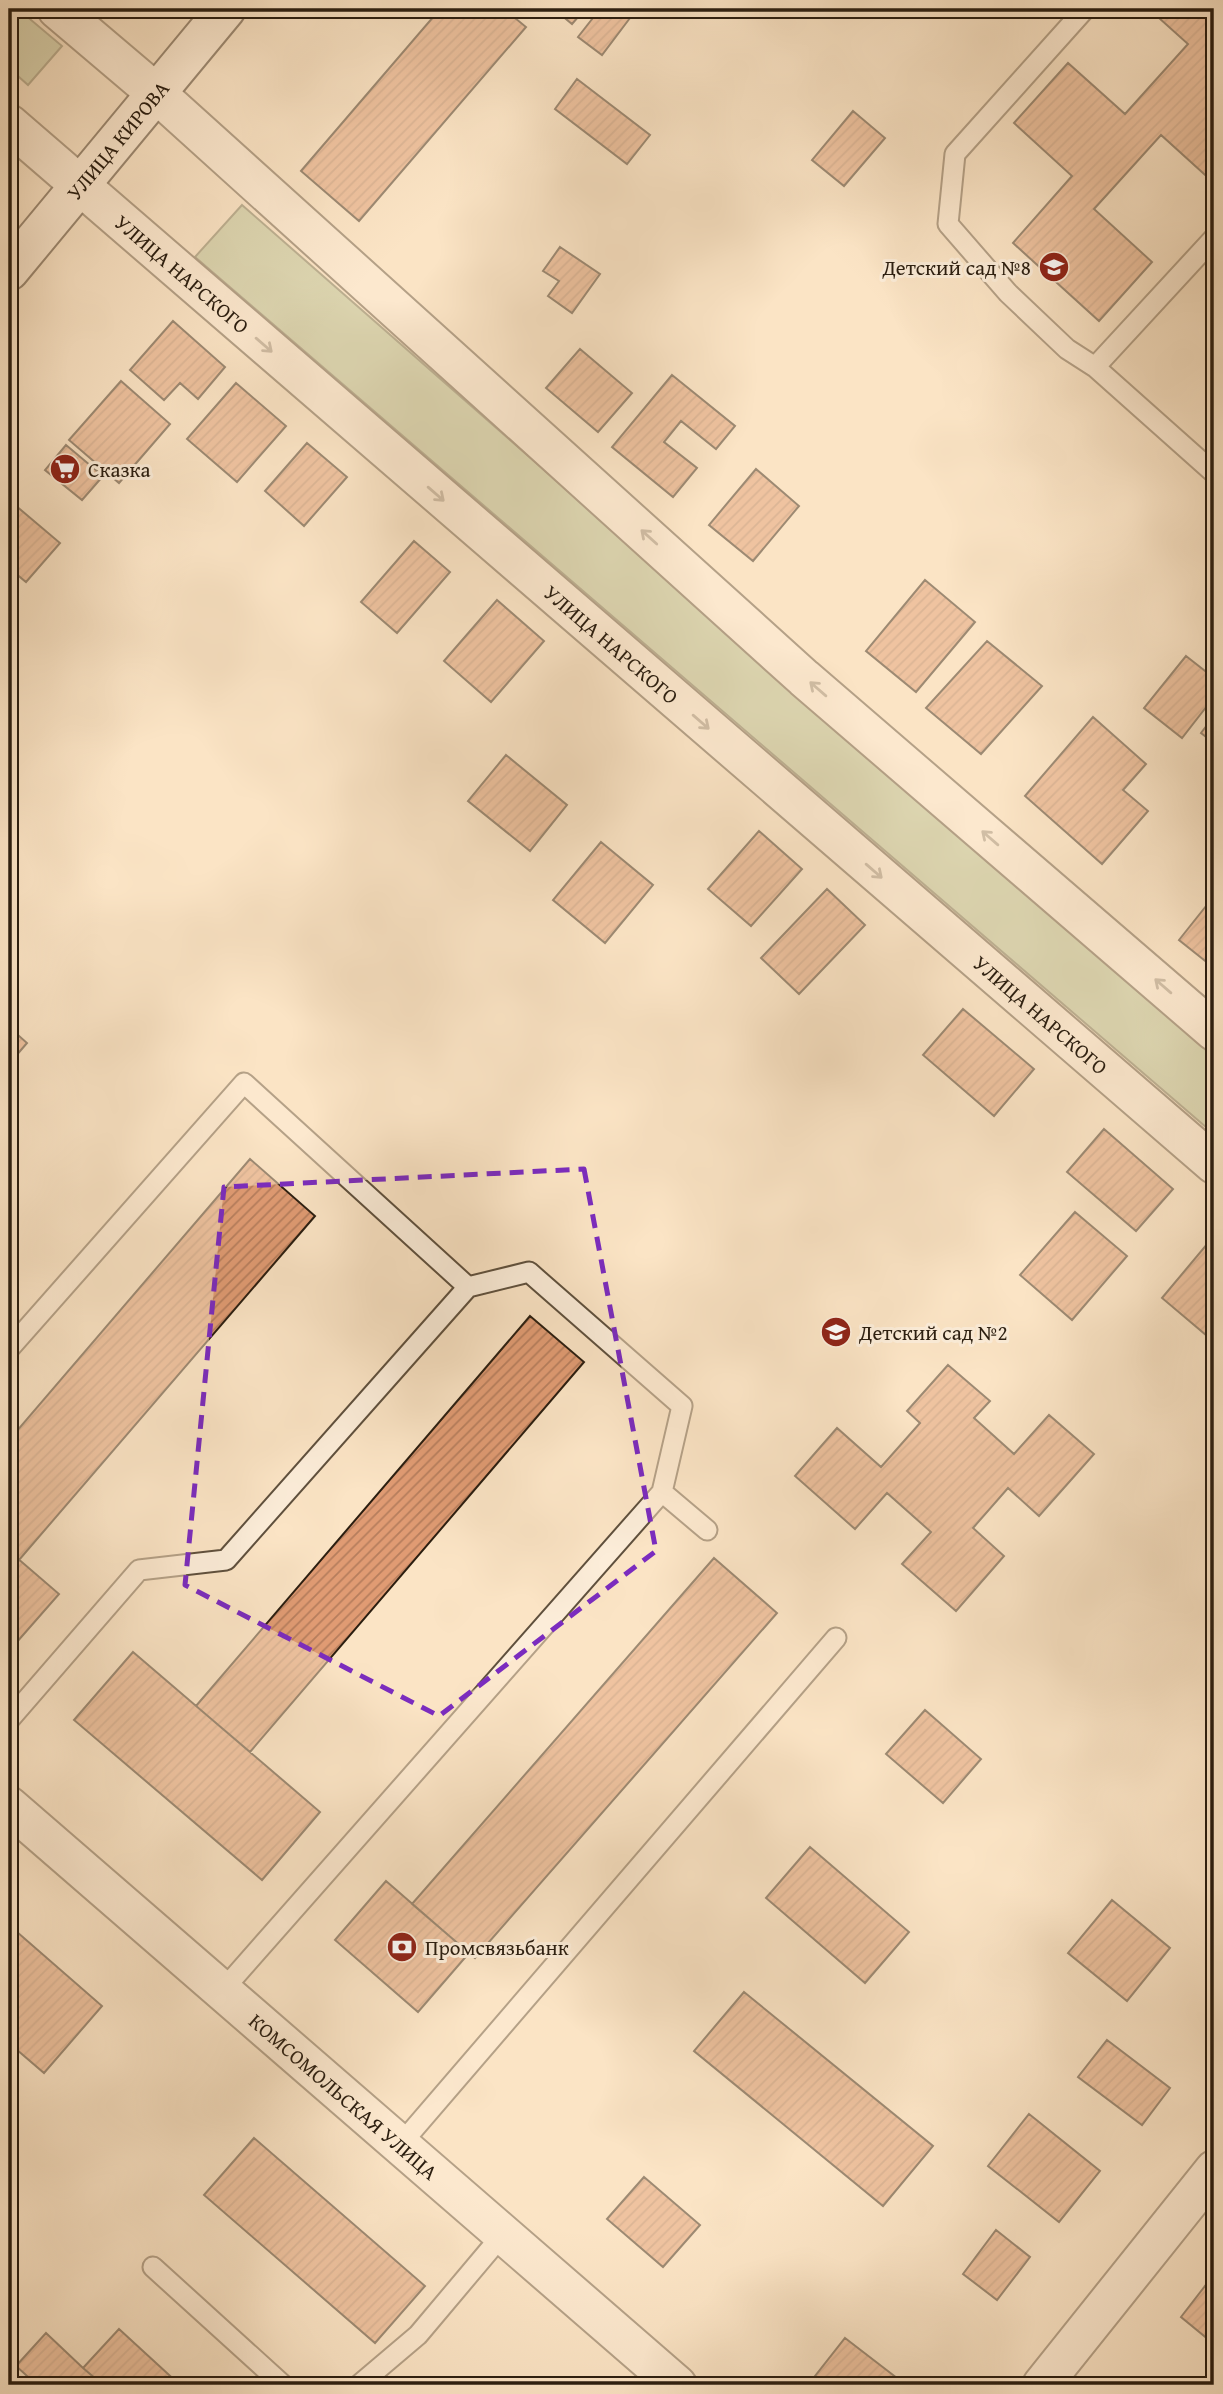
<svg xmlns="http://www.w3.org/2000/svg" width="1223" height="2394" font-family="'Gentium Book Plus',serif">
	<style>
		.green { fill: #b9c599; stroke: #727254; stroke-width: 2 }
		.building { fill: url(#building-hatch); stroke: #2b1e10; stroke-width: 2 }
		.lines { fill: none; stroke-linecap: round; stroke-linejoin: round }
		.lane-casing { stroke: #5f503d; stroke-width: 23 }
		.street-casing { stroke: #5f503d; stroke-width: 42 }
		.secondary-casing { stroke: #2b1e10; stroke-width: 42 }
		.lane { stroke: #fcedd9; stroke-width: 19 }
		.street { stroke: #fcedd9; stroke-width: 38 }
		.secondary { stroke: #fcedd9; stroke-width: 38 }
		.oneway { stroke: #9e907f }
		.marked { fill: none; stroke: #7b2cbf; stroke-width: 5; stroke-dasharray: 14 9; stroke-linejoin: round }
		.labels { text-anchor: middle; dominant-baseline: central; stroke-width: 6; stroke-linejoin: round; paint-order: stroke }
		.street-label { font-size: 21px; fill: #2b1e10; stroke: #fcedd9 }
		.poi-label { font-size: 21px; fill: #2b1e10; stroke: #fcedd9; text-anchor: start }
	</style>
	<defs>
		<pattern id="building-hatch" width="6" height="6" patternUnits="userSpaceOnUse" patternTransform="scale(1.75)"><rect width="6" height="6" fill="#e09b73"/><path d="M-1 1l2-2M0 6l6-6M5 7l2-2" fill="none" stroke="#b67e5d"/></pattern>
	</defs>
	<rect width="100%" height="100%" fill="#fbe4c5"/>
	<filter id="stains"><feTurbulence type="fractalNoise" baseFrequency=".00286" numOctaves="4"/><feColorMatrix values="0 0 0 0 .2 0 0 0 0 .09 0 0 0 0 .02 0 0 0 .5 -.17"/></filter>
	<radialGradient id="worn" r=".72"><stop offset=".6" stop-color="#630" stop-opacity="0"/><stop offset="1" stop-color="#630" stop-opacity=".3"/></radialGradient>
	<path class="green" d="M9 9H18L62 46 28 85 9 68Z
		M242 205 1214 1057V1134L195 257Z"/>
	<path class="building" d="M440 9H504L526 27 359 221 301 171Z
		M554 9H585L572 24Z
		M600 9H627L633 14 602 55 578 37Z
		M1149 9H1214V75L1212 77 1214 79V183L1161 135 1094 209 1152 262 1099 321 1013 243 1072 176 1014 123 1068 63 1125 114 1188 44Z
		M577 79 650 135 627 164 555 109Z
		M853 111 885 138 844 186 812 160Z
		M560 247 600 274 572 313 548 296 559 281 543 271Z
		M173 321 225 367 198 399 180 383 164 400 130 370Z
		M580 349 632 393 598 432 546 388Z
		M672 375 735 426 716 449 681 421 664 442 697 468 673 497 612 447Z
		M121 381 170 424 119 483 69 440Z
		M236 383 286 426 237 482 187 439Z
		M307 443 347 477 304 526 265 491Z
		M66 445 103 476 82 500 45 470Z
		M756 469 799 506 753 561 709 525Z
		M15 505 60 543 26 582 9 568V513Z
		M414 541 450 572 397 633 361 602Z
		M925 580 975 622 916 692 866 651Z
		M497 600 544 641 491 702 444 661Z
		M987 641 1042 686 981 754 926 708Z
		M1186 656 1214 678V697L1182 738 1144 708Z
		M1214 716V743L1201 733Z
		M1093 717 1146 764 1123 790 1148 811 1102 864 1025 796Z
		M506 755 567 805 530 851 468 801Z
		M759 831 802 869 751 926 708 889Z
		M601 842 653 885 605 943 553 900Z
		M827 889 865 925 799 994 761 958Z
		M1214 896V968L1179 940Z
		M963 1009 1034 1069 994 1116 923 1055Z
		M9 1027 27 1043 9 1064Z
		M1104 1129 1173 1189 1136 1231 1067 1172Z
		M250 1159 315 1216 19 1560 9 1551V1440Z
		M1075 1212 1127 1256 1072 1320 1020 1275Z
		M1213 1237 1214 1326 1206 1335 1162 1298Z
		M530 1316 584 1362 250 1752 196 1706Z
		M948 1365 990 1401 974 1418 1014 1454 1049 1415 1094 1454 1039 1516 1008 1488 973 1528 1004 1556 956 1611 902 1564 931 1532 887 1493 855 1529 795 1476 837 1428 881 1467 920 1423 907 1411Z
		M9 1551 59 1594 9 1651Z
		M714 1558 777 1613 475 1958 412 1904Z
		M133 1652 320 1812 262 1880 74 1720Z
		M925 1710 981 1759 943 1803 886 1754Z
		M810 1847 909 1932 865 1983 766 1898Z
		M386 1881 469 1953 418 2012 335 1940Z
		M1112 1900 1170 1948 1127 2001 1068 1953Z
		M9 1925 102 2006 44 2073 9 2043Z
		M744 1992 933 2146 883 2206 694 2051Z
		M1107 2040 1170 2088 1142 2125 1078 2077Z
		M1029 2114 1100 2171 1059 2222 988 2166Z
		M254 2138 425 2286 375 2343 204 2195Z
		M644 2177 700 2225 663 2267 607 2219Z
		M996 2230 1030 2257 997 2300 963 2274Z
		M1214 2275V2294L1205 2286Z
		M1205 2286 1214 2294V2333L1209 2340 1181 2317Z
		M119 2329 180 2385H103L83 2368Z
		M46 2333 83 2368 103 2385H37L16 2366Z
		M845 2338 906 2385H808Z"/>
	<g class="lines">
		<g class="lane-casing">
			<path id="lane" d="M1085 9 955 154 948 224 1008 293 1067 349 1095 367 1214 473
				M1095 367 1214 238
				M9 1349 244 1083 468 1287 529 1272 682 1406 662 1492 707 1530
				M9 1720 139 1570 226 1560 468 1287
				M222 1991 662 1492
				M400 2145 836 1638
				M153 2267 283 2385
				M359 2385 418 2335 503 2234"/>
		</g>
		<g class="street-casing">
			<g id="street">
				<path d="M57 9 156 93 804 678 1214 1031"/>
				<path id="s1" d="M9 124 1214 1164"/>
				<path id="s2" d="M9 1806 677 2385"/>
				<path d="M1042 2385 1214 2170"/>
			</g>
		</g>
		<g class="secondary-casing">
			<g id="secondary">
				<path id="s3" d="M9 271 226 9"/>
			</g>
		</g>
		<use href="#lane" class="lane"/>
		<use href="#street" class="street"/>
		<use href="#secondary" class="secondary"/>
	</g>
	<defs><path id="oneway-shaft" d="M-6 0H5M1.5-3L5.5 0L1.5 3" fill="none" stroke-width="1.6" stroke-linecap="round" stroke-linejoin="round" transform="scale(1.75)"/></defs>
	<g class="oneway">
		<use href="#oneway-shaft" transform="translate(264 345) rotate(41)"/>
		<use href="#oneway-shaft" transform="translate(436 494) rotate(41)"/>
		<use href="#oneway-shaft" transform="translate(649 537) rotate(-138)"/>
		<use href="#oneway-shaft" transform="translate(818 689) rotate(-139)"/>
		<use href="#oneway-shaft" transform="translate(701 722) rotate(41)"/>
		<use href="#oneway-shaft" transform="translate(990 838) rotate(-139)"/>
		<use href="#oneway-shaft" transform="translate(874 871) rotate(41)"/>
		<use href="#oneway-shaft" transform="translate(1163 986) rotate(-139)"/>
	</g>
	<path d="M0 0H1223V2394H0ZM584 1169 656 1551 439 1716 185 1585 224 1187Z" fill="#fbe4c5" fill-opacity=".55" fill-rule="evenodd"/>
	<path class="marked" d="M584 1169 656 1551 439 1716 185 1585 224 1187Z"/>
	<defs>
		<g id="school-disc" transform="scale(1.575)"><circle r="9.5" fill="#8f2418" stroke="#fcedd9"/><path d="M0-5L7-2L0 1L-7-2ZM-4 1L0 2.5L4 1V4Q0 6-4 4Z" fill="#fff"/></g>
		<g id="supermarket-disc" transform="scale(1.575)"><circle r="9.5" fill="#8f2418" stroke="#fcedd9"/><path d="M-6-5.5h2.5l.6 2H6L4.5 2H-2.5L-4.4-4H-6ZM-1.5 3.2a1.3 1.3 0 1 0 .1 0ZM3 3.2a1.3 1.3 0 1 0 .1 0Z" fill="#fff"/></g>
		<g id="bank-disc" transform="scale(1.575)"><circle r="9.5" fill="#8f2418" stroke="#fcedd9"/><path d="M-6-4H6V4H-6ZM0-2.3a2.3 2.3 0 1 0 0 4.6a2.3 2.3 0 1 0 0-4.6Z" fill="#fff"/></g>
	</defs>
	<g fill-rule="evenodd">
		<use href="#school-disc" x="1054" y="267"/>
		<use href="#supermarket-disc" x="65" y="469"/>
		<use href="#school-disc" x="836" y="1332"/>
		<use href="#bank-disc" x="402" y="1947"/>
	</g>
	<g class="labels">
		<g class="street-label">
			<text stroke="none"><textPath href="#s3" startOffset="170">УЛИЦА КИРОВА</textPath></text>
			<text stroke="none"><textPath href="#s1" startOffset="229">УЛИЦА НАРСКОГО</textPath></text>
			<text stroke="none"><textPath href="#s1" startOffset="796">УЛИЦА НАРСКОГО</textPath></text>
			<text stroke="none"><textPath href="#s1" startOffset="1363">УЛИЦА НАРСКОГО</textPath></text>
			<text stroke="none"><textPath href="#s2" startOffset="443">КОМСОМОЛЬСКАЯ УЛИЦА</textPath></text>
		</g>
		<g class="poi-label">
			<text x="1031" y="267" text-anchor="end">Детский сад №8</text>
			<text x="88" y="469">Сказка</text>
			<text x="859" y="1332">Детский сад №2</text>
			<text x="425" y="1947">Промсвязьбанк</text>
		</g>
	</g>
	<rect width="1223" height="2394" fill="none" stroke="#fbe4c5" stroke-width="35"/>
	<rect x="10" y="10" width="1202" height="2373" fill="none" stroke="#2b1e10" stroke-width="3.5"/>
	<rect x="18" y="18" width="1188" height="2359" fill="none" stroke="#2b1e10" stroke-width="2"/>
	<rect width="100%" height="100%" filter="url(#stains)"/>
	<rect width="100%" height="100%" fill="url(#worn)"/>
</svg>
